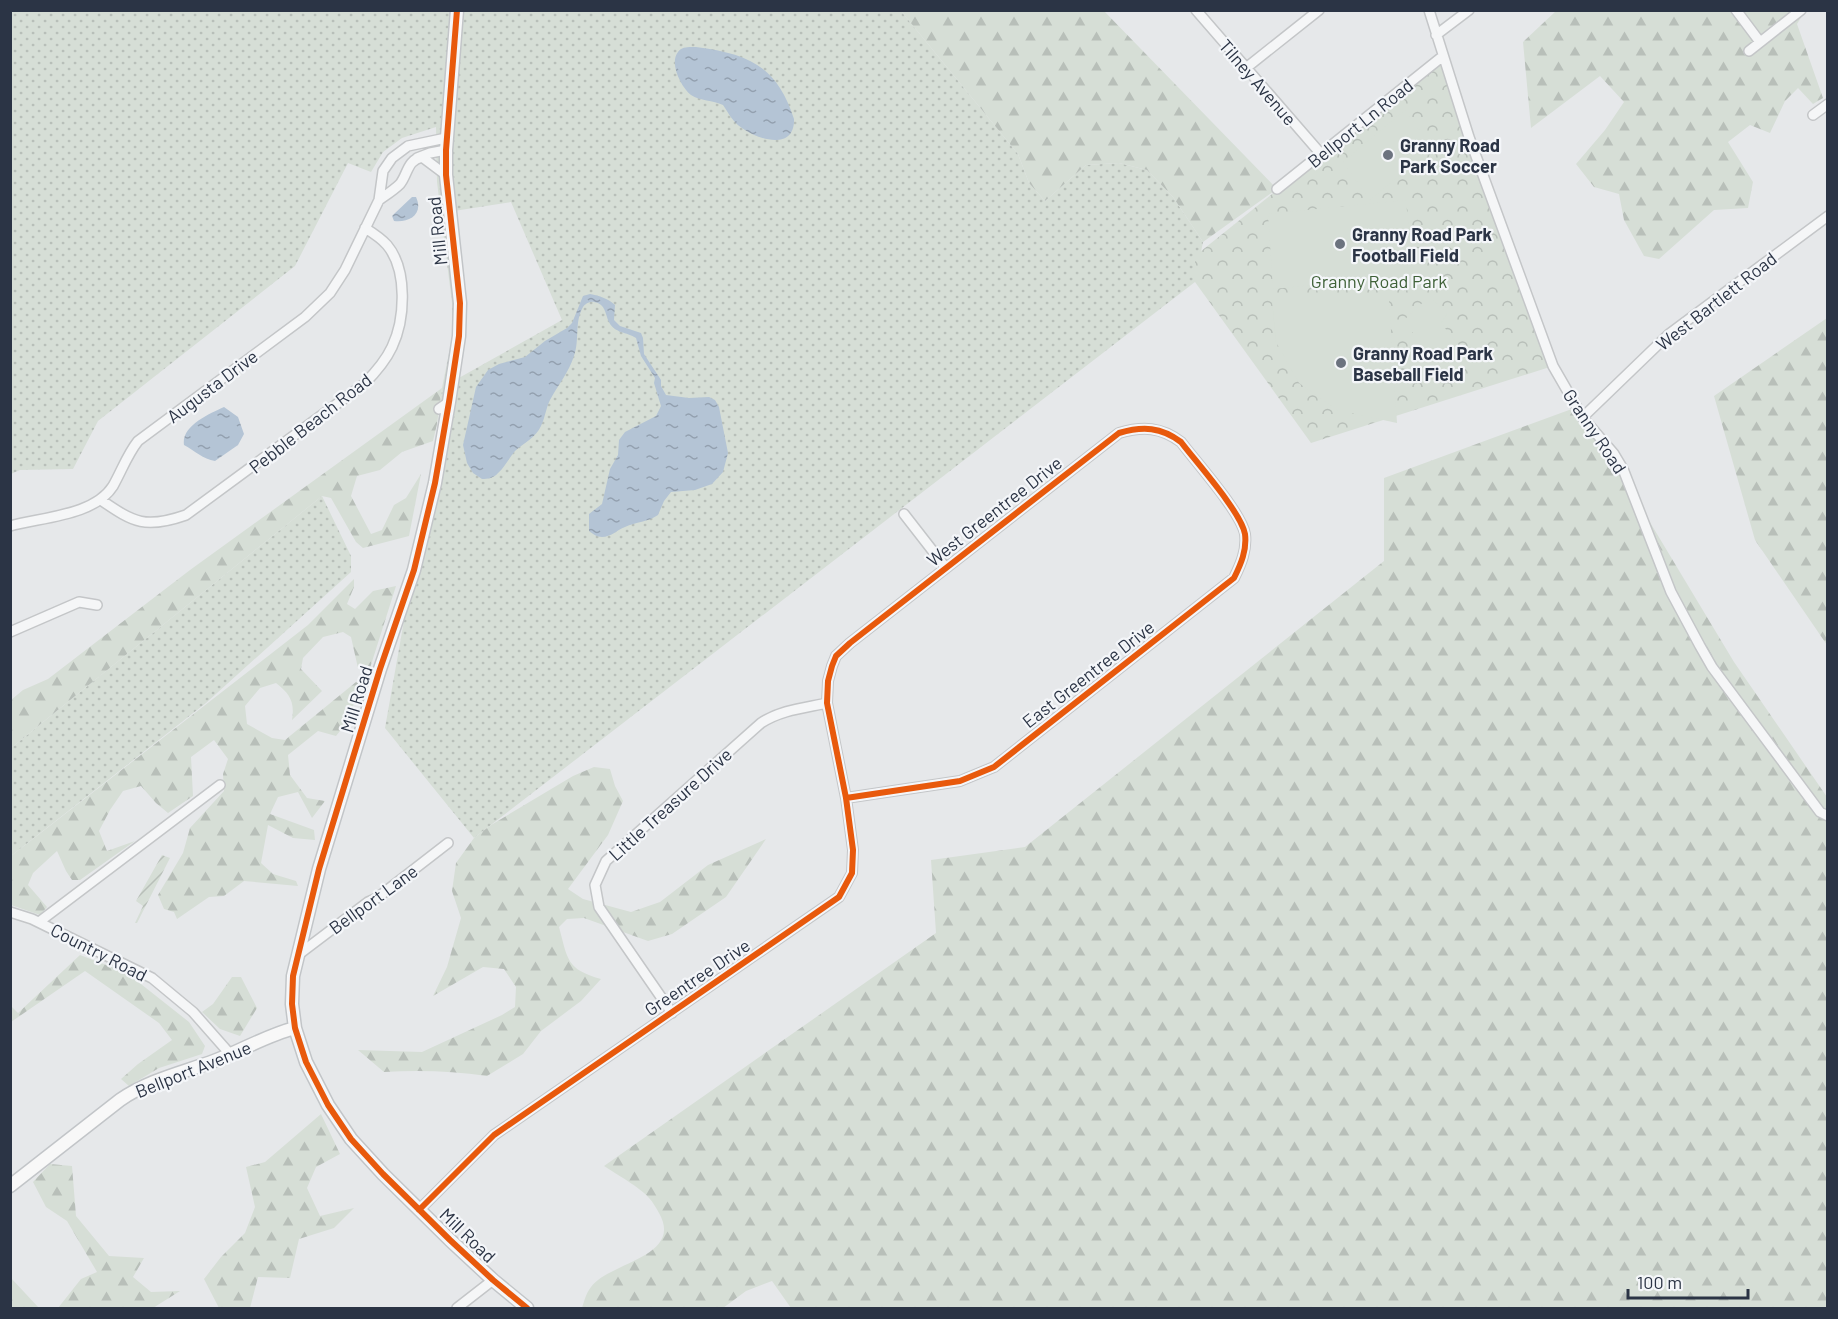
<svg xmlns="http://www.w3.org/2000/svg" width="1838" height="1319" font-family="Barlow,sans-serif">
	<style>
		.grass { fill: url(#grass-dots); fill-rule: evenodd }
		.forest { fill: url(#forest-firs) }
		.park { fill: url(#park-crowns) }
		.garden { fill: url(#garden-furrows) }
		.pitch { fill: #d6ded6 }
		.water { fill: url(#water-ripples) }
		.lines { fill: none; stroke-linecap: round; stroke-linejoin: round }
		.minor-casing { stroke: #c4c6c8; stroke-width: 12 }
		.major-casing { stroke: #c2c5c8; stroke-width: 15 }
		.minor { stroke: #f5f6f7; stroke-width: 9 }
		.major { stroke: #f8f8f8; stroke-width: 12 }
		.cycleway-casing { stroke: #f4f6f9; stroke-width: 10 }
		.cycleway { stroke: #e8590c; stroke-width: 6 }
		.poi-dot { fill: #6c737f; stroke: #f4f6f9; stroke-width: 2 }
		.labels { text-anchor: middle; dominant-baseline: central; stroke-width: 4.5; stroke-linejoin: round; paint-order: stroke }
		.street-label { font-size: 18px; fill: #2b3445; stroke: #f4f6f9 }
		.poi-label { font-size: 18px; font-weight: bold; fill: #2b3445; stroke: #f4f6f9; text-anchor: start }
		.park-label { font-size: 18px; fill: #3f6138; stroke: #f4f6f9 }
	</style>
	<defs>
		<pattern id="grass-dots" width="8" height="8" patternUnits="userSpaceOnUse" patternTransform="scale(1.5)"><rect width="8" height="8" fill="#d6ded6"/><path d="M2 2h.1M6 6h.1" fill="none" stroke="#b8bfb9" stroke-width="1.8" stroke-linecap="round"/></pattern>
		<pattern id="forest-firs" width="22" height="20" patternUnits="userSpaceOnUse" patternTransform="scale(1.5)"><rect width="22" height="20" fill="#d6ded6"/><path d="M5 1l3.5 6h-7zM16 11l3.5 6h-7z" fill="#b8bfb9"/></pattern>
		<pattern id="park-crowns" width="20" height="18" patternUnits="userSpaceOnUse" patternTransform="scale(1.5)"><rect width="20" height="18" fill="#d6ded6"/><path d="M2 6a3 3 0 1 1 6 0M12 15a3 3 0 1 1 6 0" fill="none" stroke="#b8bfb9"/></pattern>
		<pattern id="garden-furrows" width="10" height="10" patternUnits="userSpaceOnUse" patternTransform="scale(1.5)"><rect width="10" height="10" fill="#d6ded6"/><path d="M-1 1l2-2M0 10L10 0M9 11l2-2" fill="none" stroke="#b8bfb9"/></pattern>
		<pattern id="water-ripples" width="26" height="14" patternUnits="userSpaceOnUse" patternTransform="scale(1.5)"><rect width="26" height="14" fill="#b4c4d5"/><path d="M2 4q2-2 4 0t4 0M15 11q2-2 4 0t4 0" fill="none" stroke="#93a0af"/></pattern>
	</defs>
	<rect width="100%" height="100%" fill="#e6e8ea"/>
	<path class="grass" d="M10 11H901L1018 154 1029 183 1045 201 1086 165 1119 163 1147 170 1173 197 1203 242 1195 282 474 838 385 728 436 440 442 388 452 338V303L437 182 436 127 402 138 383 152 371 172 348 163 295 266 98 421 73 469 20 470 11 474ZM511 202 562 320 457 379 454 211Z
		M322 496 351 556V572L206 703 11 856V748Z"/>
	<path class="forest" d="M901 11H1104L1277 189 1203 242 1173 197 1147 170 1119 163 1086 165 1045 201 1029 183 1018 154Z
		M1556 11H1805L1797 24 1823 98 1813 104 1798 88 1785 101 1770 133 1750 125 1728 142 1753 182 1748 208 1714 210 1659 259 1644 256 1624 220 1619 194 1594 187 1576 164 1605 130 1624 102 1600 76 1531 128 1523 42Z
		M1827 318V645L1755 540 1714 396Z
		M442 388 437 424 433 441 402 452 380 470 357 476 351 496 371 534 382 530 394 505 406 498 421 474 409 536 363 548 356 542 331 498 322 496 11 748V700L23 690 48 679 190 570Z
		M1580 406 1734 662 1827 797V1308H791L772 1281 746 1291 723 1308H582C584 1302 586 1293 591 1287 609 1262 684 1257 659 1213 656 1208 653 1202 649 1198 641 1188 616 1174 604 1166L936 933 931 860 1025 847 1384 561V478Z
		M354 579V587L347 604 355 609 373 591 396 586 370 668H358L351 637 343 632 323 637 303 658 301 669 322 691 292 720C295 702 290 694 276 683L260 688 245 706 247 724 272 738 285 740 356 682 362 686C353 703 349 722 336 736L318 731 288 755 290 775 307 798 325 801 312 818 298 792 278 797 270 814 314 830 315 840 293 838 268 825 261 863 273 874 296 881 298 886 244 881 224 896 209 897 177 919 174 912 164 909 158 895 183 853 190 828 224 791 223 774 228 759 214 740 191 757 193 796 168 813 156 803 141 786 123 791 110 810 99 831 107 851 135 841 80 880H72L66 871 57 851 33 873 28 885 47 907 40 915 11 905V856L308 625Z
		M594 767 610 769 615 786 623 801 608 835 568 889 583 899 631 912 660 902 708 865 766 839 726 897 672 934 648 941 584 918 567 919 559 927C568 960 566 969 601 979L581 1001 541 1031 523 1054 487 1076C453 1071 419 1070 384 1072L358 1050 422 1052 502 1015 515 1007 516 987 504 969 483 967 433 996 447 967 461 918 452 891 456 863 474 838 491 825 573 776Z
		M80 955 127 973 189 1022 205 1046 202 1054 159 1068 129 1086 121 1079 138 1064 172 1040 159 1023 85 971 11 1022V1006L18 1013Z
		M232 977H241L257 1008 240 1036 220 1029 202 1012 213 1004Z
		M321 1114 340 1154 316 1167 307 1188 320 1216 354 1208 334 1228 299 1239 290 1278 258 1277 250 1308H219L204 1279 221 1257 245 1233 255 1207 246 1167 265 1162Z
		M50 1164 72 1166 76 1216 109 1256 144 1258 133 1277 151 1292 180 1291 153 1308H58L81 1279 97 1272 67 1221 46 1207 33 1182Z
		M11 1278 39 1308H12L11 1307Z"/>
	<path class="park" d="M1443 56 1553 366 1311 443 1195 282V256Z"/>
	<path class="garden" d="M162 855 170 858 137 923H135L143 906 136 901Z"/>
	<path class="pitch" d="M1405 110 1432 148 1370 200 1343 162Z
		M1406 200 1413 275 1273 289 1268 214Z
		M1430 296 1447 314 1441 323 1459 346 1433 371 1416 352 1423 345 1403 321Z
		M1272 300H1389L1397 423 1337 410 1299 383 1276 342Z"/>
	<path class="water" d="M696 47C749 54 777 66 794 119 795 151 758 140 742 128 733 122 729 114 723 105 713 100 700 101 691 95 681 87 669 63 678 52 682 46 690 47 696 47Z
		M412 197H416C424 214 409 223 394 221L392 216 394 214Z
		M590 294C600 296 607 298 615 305L614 320 620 326 641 333 643 338 644 354 661 380V386L666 395 689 398 709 397 715 400 719 407 728 453 723 472 712 484 695 490 671 492 664 501 658 515C648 522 636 522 625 527 617 530 611 537 602 537 597 537 593 534 589 531V514L602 504 610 469 618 455 619 440 625 432 656 416 661 406 654 383 655 378 641 356 636 338C627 332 614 333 609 322 605 314 606 304 594 302 590 301 585 304 583 307 574 323 580 339 574 356 569 372 558 385 550 400 546 408 545 418 541 426 536 437 524 443 515 451 509 458 505 467 498 473 494 478 488 479 482 479L473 473 467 463 463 445 476 387 488 370 499 364 525 357 545 341 567 328 572 323 583 296Z
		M224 407 238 417 244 434 238 445 215 461C203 459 195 451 184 445 181 426 209 414 224 407Z"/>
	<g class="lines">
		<g class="minor-casing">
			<path id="minor" d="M1196 10 1321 154
				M1429 10 1469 137 1553 366 1583 418 1614 454 1623 469 1671 592 1700 646 1712 667 1820 812 1828 816
				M1736 10 1760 42
				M1436 35 1469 10
				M1749 51 1801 10
				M1246 68 1319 10
				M1813 115 1828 104
				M417 158 430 153 446 150
				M1277 189 1443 56
				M379 200C386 195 394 190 400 184 408 174 407 160 422 157L446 175
				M439 409 449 402
				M1583 417 1669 334 1828 216
				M101 500C134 523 146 529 186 515L364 384C375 373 385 362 392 347 405 320 408 270 387 245 381 238 373 233 365 228
				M904 514 946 568
				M10 526C42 517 94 516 113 486 122 470 127 455 138 441L305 317 330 293 345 270 379 200 383 171 392 158 408 146 446 138
				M10 632 79 602 97 605
				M10 912 32 919 152 978 193 1012 230 1054
				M39 922 220 785
				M298 955 368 902 377 898 448 843
				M672 1013 599 907 595 885 606 861 761 723C781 710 804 708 827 703
				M419 1210 494 1135 839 897 852 873 853 850 846 798 827 703 828 681 832 666 836 656 850 643 1119 433C1143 426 1161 427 1181 442 1196 462 1241 512 1245 534 1247 550 1241 564 1234 578L994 767 960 781 846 798
				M457 1308 493 1280"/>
		</g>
		<g class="major-casing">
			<path id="major" d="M457 10 446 150V175L460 303 459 336 449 402 435 483 414 570 380 669 319 869 293 976 292 1004 295 1028 306 1062 328 1105 351 1139 383 1174 450 1240 493 1280 527 1308
				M10 1186 120 1100C149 1080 181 1073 214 1061 241 1051 267 1035 295 1028"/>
		</g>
		<use href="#minor" class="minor"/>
		<use href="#major" class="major"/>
		<g class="cycleway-casing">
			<path id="cycleway" d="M457 10 446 150V175L460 303 459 336 449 402 435 483 414 570 380 669 319 869 293 976 292 1004 295 1028 306 1062 328 1105 351 1139 383 1174 450 1240 493 1280 527 1308
				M419 1210 494 1135 839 897 852 873 853 850 846 798 827 703 828 681 832 666 836 656 850 643 1119 433C1143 426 1161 427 1181 442 1196 462 1241 512 1245 534 1247 550 1241 564 1234 578L994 767 960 781 846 798"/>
		</g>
		<use href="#cycleway" class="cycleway"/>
	</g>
	<g class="poi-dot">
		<circle cx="1388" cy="155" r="6"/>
		<circle cx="1340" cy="244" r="6"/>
		<circle cx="1341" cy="363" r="6"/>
	</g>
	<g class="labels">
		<g class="street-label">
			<text transform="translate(1258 82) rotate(49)">Tilney Avenue</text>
			<text transform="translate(1360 123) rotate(-39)">Bellport Ln Road</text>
			<text transform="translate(437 231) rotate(-96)">Mill Road</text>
			<text transform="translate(1716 301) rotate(-38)">West Bartlett Road</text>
			<text transform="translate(212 386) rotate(-37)">Augusta Drive</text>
			<text transform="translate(310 423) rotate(-38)">Pebble Beach Road</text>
			<text transform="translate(1595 431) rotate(56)">Granny Road</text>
			<text transform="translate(994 511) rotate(-38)">West Greentree Drive</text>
			<text transform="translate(1088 674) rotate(-38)">East Greentree Drive</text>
			<text transform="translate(356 699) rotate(-73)">Mill Road</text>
			<text transform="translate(670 804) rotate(-42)">Little Treasure Drive</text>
			<text transform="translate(373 899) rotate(-36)">Bellport Lane</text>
			<text transform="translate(99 952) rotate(27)">Country Road</text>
			<text transform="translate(697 977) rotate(-34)">Greentree Drive</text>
			<text transform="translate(193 1069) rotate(-22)">Bellport Avenue</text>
			<text transform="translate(468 1235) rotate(44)">Mill Road</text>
		</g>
		<g class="poi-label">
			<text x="1400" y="145">Granny Road<tspan x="1400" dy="21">Park Soccer</tspan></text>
			<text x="1352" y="234">Granny Road Park<tspan x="1352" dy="21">Football Field</tspan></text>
			<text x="1353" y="353">Granny Road Park<tspan x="1353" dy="21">Baseball Field</tspan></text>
		</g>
		<g class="park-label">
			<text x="1379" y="281">Granny Road Park</text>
		</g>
	</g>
	<rect width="1838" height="1319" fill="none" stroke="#2b3445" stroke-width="24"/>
	<path d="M1628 1289v9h120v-9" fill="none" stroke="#2b3445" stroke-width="3"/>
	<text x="1637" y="1289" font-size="18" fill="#2b3445" stroke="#f4f6f9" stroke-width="4.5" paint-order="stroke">100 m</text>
</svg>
